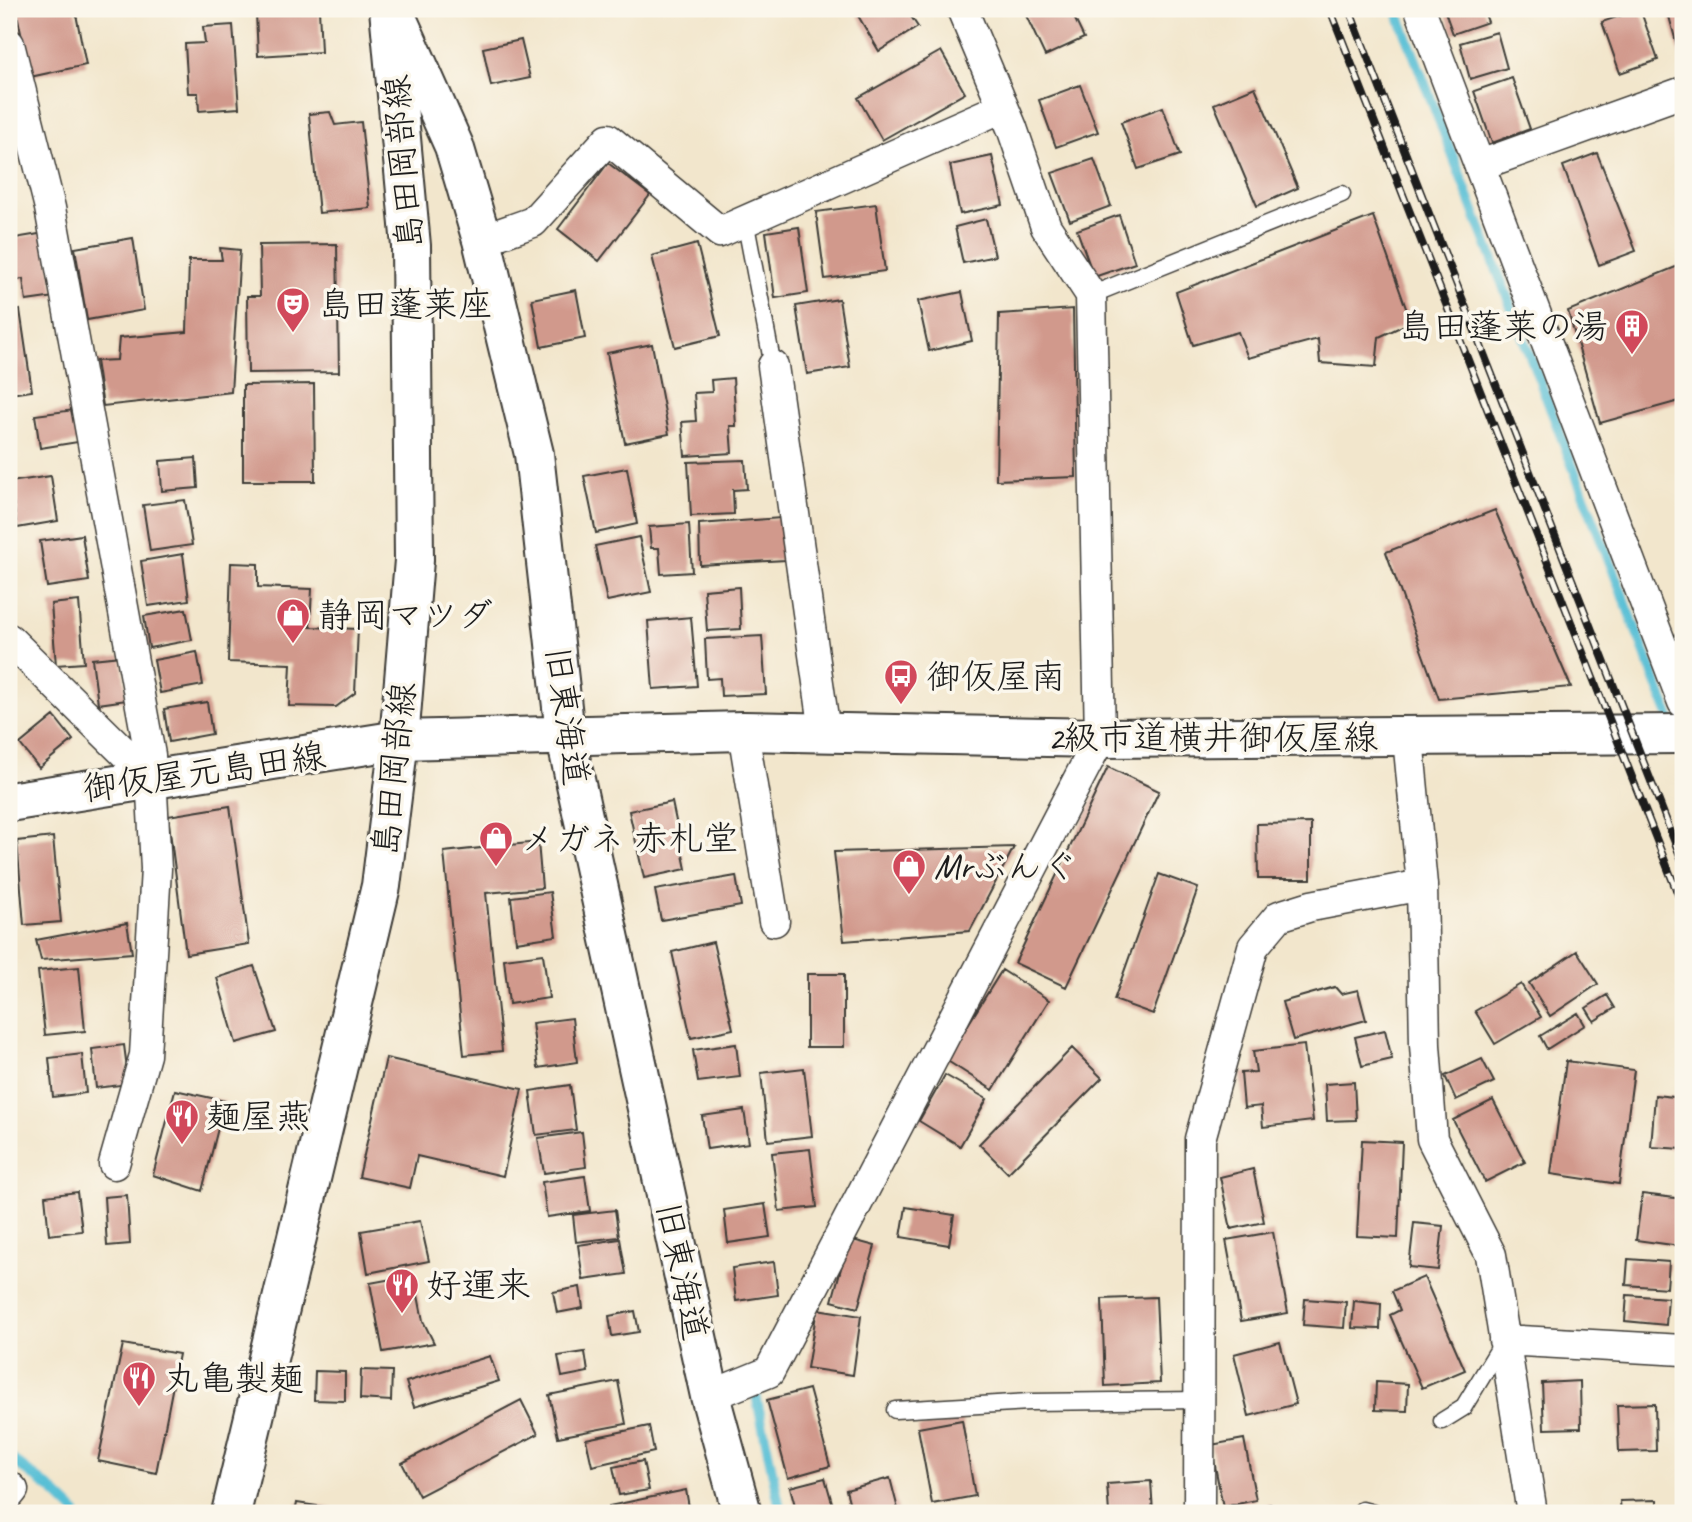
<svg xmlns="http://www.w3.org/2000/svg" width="1692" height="1522" font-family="Caveat,'Klee One',sans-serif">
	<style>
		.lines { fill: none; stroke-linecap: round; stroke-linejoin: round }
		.stream { stroke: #58bfd5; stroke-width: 10 }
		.building { fill: #d1998c }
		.service-casing { stroke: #3c3a36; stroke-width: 19 }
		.minor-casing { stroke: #3c3a36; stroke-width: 33 }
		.tertiary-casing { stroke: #3c3a36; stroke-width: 42 }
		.secondary-casing { stroke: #3c3a36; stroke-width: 42 }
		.service { stroke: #fff; stroke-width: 16 }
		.minor { stroke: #fff; stroke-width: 30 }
		.tertiary { stroke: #fff; stroke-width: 38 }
		.secondary { stroke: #fff; stroke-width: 38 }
		.rail-casing { stroke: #1c1c1c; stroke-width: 8 }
		.rail { stroke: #fbf7ec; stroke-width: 5; stroke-dasharray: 16; stroke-linecap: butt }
		.labels { text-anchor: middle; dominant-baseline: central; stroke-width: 7; stroke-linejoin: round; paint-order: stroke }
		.street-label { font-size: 35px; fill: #1c1c1c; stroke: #fbf7ec }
		.poi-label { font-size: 35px; fill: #1c1c1c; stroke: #fbf7ec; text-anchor: start }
	</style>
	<rect width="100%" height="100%" fill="#fbf7ec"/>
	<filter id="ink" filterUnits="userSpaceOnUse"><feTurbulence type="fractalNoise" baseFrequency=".0143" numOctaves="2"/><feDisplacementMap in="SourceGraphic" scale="14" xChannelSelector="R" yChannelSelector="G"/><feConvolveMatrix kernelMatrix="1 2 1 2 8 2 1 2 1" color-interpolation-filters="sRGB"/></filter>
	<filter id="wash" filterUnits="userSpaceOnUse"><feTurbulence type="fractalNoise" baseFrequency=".00686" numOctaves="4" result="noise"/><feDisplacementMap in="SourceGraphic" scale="28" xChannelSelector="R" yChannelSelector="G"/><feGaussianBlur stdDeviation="1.57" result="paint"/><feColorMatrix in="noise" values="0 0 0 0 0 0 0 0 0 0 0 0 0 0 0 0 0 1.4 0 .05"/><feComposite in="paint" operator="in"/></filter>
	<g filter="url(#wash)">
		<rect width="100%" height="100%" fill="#f2e6cc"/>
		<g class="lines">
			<path class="stream" d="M1396 9 1673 726
				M756 1395 781 1513
				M9 1457 52 1490 76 1513"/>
		</g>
		<g id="blocks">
			<path class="building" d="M16 9H75L86 65 30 77Z
				M319 9 321 52 258 56 256 13Z
				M854 9H906L918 27 879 51Z
				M1023 9H1070L1084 38 1045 56Z
				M1444 9H1483L1488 22 1453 34Z
				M1640 9 1658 60 1620 73 1602 22Z
				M1667 9H1683V64H1682Z
				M233 25 239 108 199 111 198 93H188L185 44 205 43 203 27Z
				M1497 32 1507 68 1470 79 1460 43Z
				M521 40 530 78 491 86 483 48Z
				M941 51 965 93 882 140 858 98Z
				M1512 78 1530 129 1492 143 1474 91Z
				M1080 85 1098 132 1056 147 1039 100Z
				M1255 87 1298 188 1257 206 1214 104Z
				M1163 107 1180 155 1138 169 1121 122Z
				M330 112 335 125 361 122 370 208 319 213 309 114Z
				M1597 153 1636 251 1599 265 1563 166Z
				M992 156 1003 205 960 214 950 165Z
				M1094 159 1111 206 1070 221 1052 173Z
				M608 163 650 195 599 261 558 229Z
				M876 204 885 271 825 279 816 212Z
				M1119 215 1135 263 1094 277 1077 230Z
				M1373 216 1411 322 1379 337 1376 367 1320 363 1318 339 1248 358 1238 332 1193 345 1176 292Z
				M986 219 995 256 963 263 955 227Z
				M799 227 808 293 775 298 766 232Z
				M45 233 55 297 26 301 23 279 9 281V239Z
				M133 238 144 310 87 320 75 248Z
				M337 244 339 372 248 373 247 296H260L259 245Z
				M697 244 720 336 675 347 652 256Z
				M220 248 240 250 231 392 103 406 96 361 117 360 119 338 187 332 189 260H222Z
				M1683 264V400L1600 423 1568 311Z
				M576 290 585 338 541 347 532 299Z
				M962 292 972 341 929 351 918 301Z
				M839 299 850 367 807 374 796 306Z
				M1073 309 1076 477 996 480 999 314Z
				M20 310 32 391 9 394V312Z
				M652 344 669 434 625 443 607 353Z
				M733 378 736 426H730L732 453 685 456 682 422 696 421 694 393 712 392 711 380Z
				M314 384 315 481H243V385Z
				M74 410 78 442 40 448 35 415Z
				M196 458 198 488 162 491 160 461Z
				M745 460 747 489 733 490 734 514 691 516 688 462Z
				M627 468 637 524 596 533 584 476Z
				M51 476 58 521 17 528 10 482Z
				M185 500 192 545 150 551 143 505Z
				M1495 510 1571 687 1439 699 1386 552Z
				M781 518 786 560 700 565 699 524Z
				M689 524 692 572 661 574 659 548H651L649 527Z
				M82 535 89 581 47 587 40 541Z
				M639 537 651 592 607 601 595 546Z
				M183 554 189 600 148 606 141 561Z
				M231 563 258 564V587L312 589 310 627 358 629 355 693 336 707 289 706 291 664 228 662Z
				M739 587 741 629 707 631 704 590Z
				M79 601 84 663 56 665 51 604Z
				M186 609 192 640 149 648 144 616Z
				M691 617 697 686 653 689 648 621Z
				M762 636 766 694 721 696 720 678 707 679 705 639Z
				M197 652 203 685 160 693 154 660Z
				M121 656 127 700 98 704 92 659Z
				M207 702 212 734 169 742 164 709Z
				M54 716 73 740 39 768 20 744Z
				M1108 767 1159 791 1066 987 1015 963Z
				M672 802 686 869 644 878 629 811Z
				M230 806 249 944 186 954 168 816Z
				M1311 823V879H1258L1257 824Z
				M53 837 61 922 24 925 17 841Z
				M538 842 542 888 486 893 502 1051 464 1055 444 852Z
				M1014 847 970 931 844 941 834 852Z
				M1159 874 1198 888 1153 1014 1114 1000Z
				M736 876 741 906 661 920 655 890Z
				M550 892 556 936 516 942 511 897Z
				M127 923 132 953 41 960 36 940Z
				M713 942 733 1029 691 1038 672 952Z
				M1577 951 1598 984 1550 1016 1529 983Z
				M543 954 549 998 509 1004 504 959Z
				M254 966 276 1032 236 1043 217 978Z
				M79 967 85 1031 45 1035 38 971Z
				M1002 970 1049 1000 993 1090 946 1060Z
				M807 974H844V1047H807Z
				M1521 984 1541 1017 1495 1044 1475 1011Z
				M1335 987 1341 994 1358 990 1366 1020 1293 1040 1282 1002Z
				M1607 995 1615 1008 1594 1021 1586 1008Z
				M1578 1013 1585 1025 1547 1049 1540 1036Z
				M572 1018 577 1062 538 1068 532 1023Z
				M1385 1030 1392 1059 1362 1066 1355 1037Z
				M736 1044 740 1077 698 1082 693 1050Z
				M124 1045 129 1084 96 1088 92 1049Z
				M1304 1045 1313 1121 1263 1127 1261 1106 1244 1108 1241 1073 1256 1072 1253 1051Z
				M1072 1048 1102 1078 1008 1173 979 1144Z
				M82 1054 86 1093 53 1097 49 1058Z
				M386 1058 522 1089 503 1176 417 1156 410 1188 359 1177Z
				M1482 1059 1494 1082 1456 1100 1445 1076Z
				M1566 1061 1634 1070 1619 1184 1551 1174Z
				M804 1068 812 1136 768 1141 761 1073Z
				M945 1075 987 1099 960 1146 919 1121Z
				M1354 1082 1356 1120 1327 1121 1325 1084Z
				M570 1085 576 1130 536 1135 530 1091Z
				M175 1090 225 1101 202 1191 153 1175Z
				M1655 1095 1683 1098V1149L1651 1147Z
				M1493 1100 1525 1162 1485 1182 1453 1120Z
				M744 1110 749 1143 707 1149 702 1116Z
				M582 1132 586 1167 544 1173 538 1138Z
				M1362 1140 1402 1142 1398 1238 1357 1236Z
				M810 1149 817 1207 779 1211 772 1153Z
				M1253 1169 1264 1222 1231 1229 1220 1177Z
				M585 1176 590 1211 547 1217 542 1182Z
				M77 1192 82 1231 49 1235 45 1196Z
				M1642 1194 1683 1199 1680 1246 1636 1240Z
				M127 1195 130 1244 107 1246 104 1197Z
				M765 1204 770 1237 728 1243 724 1210Z
				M906 1207 954 1215 949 1245 901 1237Z
				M615 1210 619 1237 576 1242 573 1215Z
				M420 1221 429 1261 368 1273 361 1231Z
				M1414 1223 1443 1226 1438 1270 1409 1267Z
				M1273 1232 1288 1313 1241 1321 1226 1240Z
				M620 1239 626 1274 583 1280 578 1245Z
				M849 1239 875 1246 858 1308 832 1301Z
				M1628 1259 1669 1262 1667 1288 1626 1285Z
				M774 1262 778 1295 736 1301 732 1268Z
				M414 1275 423 1321 434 1343 383 1352 370 1283Z
				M1424 1277 1465 1370 1422 1388 1390 1315 1400 1310 1392 1291Z
				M580 1287 583 1308 557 1313 553 1292Z
				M1627 1295 1668 1298 1666 1325 1625 1321Z
				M1156 1297 1160 1383 1105 1386 1102 1299Z
				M1305 1299 1346 1302 1344 1328 1303 1325Z
				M1354 1301 1381 1304 1380 1329 1352 1328Z
				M817 1309 861 1316 853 1375 807 1368Z
				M635 1311 639 1332 612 1336 609 1316Z
				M1280 1342 1296 1404 1249 1416 1234 1354Z
				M123 1344 179 1354 156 1473 98 1461Z
				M585 1352 588 1372 562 1377 558 1356Z
				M490 1356 499 1381 414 1407 406 1382Z
				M361 1370 392 1371 391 1401 360 1399Z
				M315 1371 345 1372V1401L314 1400Z
				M618 1381 626 1424 558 1437 549 1395Z
				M1580 1381 1581 1428 1544 1429 1542 1383Z
				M1376 1382 1408 1384 1407 1411 1375 1410Z
				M809 1389 830 1466 788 1478 767 1400Z
				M521 1400 538 1434 419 1496 402 1463Z
				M1655 1404 1656 1451 1619 1452 1617 1405Z
				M962 1420 975 1496 932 1504 918 1428Z
				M649 1426 654 1452 592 1466 586 1439Z
				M1244 1439 1256 1500 1223 1507 1211 1445Z
				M643 1461 649 1490 619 1495 613 1467Z
				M825 1478 835 1513H797L790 1487Z
				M890 1478 899 1513H852L846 1490Z
				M1151 1481 1153 1513H1109L1107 1484Z
				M686 1490 690 1513H610L609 1506Z
				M1657 1500 1658 1513H1621L1620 1501Z
				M297 1503 344 1510 343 1513H295Z
				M1271 1504 1273 1513H1236V1512Z"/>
		</g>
	</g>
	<g filter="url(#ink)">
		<use href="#blocks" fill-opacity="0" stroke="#3c3a36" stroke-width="2"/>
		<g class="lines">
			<g class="service-casing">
				<path id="service" d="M745 220 773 366
					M1091 295 1342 194
					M895 1410 1030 1402 1200 1400
					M1442 1421 1463 1408 1503 1342
					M1362 1510 1373 1513"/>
			</g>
			<g class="minor-casing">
				<path id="minor" d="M1420 9 1683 702
					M9 44 50 208 150 755 156 869 145 1055 114 1164
					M1480 165 1683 92
					M482 240 533 222 608 139 720 232 1003 107
					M773 366 825 732
					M9 639 151 779
					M743 731 774 921
					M1408 738 1422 885 1425 1045 1432 1139 1491 1255 1532 1513
					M1504 1340 1683 1350
					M710 1396 769 1372 1100 738 1091 295 1046 227 1012 128 962 9
					M9 1486 13 1490 9 1495
					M1199 1513 1200 1139 1253 947 1279 916 1311 906 1422 885"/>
			</g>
			<g class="tertiary-casing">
				<path id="tertiary" d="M393 9 454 146 482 240 534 454 565 734 710 1396 742 1513
					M9 802 399 740 743 731 1100 738 1683 734"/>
			</g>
			<g class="secondary-casing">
				<path id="secondary" d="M231 1513 381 886 399 740 414 560 411 246 389 9"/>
			</g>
			<use href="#service" class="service"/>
			<use href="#minor" class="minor"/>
			<use href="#tertiary" class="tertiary"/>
			<use href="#secondary" class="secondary"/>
			<g class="rail-casing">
				<path id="rail" d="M1330 9 1683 907
					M1349 9 1683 863"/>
			</g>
			<use href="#rail" class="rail"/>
		</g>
	</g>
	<defs>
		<g id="theatre-pin" transform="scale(1.75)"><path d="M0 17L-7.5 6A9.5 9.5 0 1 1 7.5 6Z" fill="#d1495b" stroke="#fbf7ec"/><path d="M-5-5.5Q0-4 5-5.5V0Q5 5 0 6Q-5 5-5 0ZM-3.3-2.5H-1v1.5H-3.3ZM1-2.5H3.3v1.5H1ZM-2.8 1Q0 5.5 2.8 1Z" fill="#fff"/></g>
		<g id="building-pin" transform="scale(1.75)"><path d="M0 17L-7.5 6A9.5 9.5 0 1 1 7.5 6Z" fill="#d1495b" stroke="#fbf7ec"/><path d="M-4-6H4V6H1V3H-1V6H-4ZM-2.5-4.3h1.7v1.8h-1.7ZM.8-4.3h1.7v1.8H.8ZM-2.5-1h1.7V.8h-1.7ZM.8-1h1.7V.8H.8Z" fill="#fff"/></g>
		<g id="shop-pin" transform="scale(1.75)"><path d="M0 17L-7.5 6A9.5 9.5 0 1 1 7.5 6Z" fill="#d1495b" stroke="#fbf7ec"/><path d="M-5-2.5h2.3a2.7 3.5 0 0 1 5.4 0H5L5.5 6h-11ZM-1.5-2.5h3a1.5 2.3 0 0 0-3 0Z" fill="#fff"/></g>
		<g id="bus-pin" transform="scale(1.75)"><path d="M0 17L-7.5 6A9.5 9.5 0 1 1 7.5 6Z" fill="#d1495b" stroke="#fbf7ec"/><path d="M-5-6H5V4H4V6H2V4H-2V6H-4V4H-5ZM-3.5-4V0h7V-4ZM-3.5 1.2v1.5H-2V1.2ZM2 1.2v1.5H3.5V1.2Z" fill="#fff"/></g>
		<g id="restaurant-pin" transform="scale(1.75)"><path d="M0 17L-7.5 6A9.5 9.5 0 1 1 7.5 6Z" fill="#d1495b" stroke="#fbf7ec"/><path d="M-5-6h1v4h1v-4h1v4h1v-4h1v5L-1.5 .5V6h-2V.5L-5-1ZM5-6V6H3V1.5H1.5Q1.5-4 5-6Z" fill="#fff"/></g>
	</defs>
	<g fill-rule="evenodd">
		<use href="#theatre-pin" x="293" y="304"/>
		<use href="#building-pin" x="1632" y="326"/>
		<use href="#shop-pin" x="293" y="615"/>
		<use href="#bus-pin" x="901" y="676"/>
		<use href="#shop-pin" x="496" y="838"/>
		<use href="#shop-pin" x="909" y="866"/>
		<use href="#restaurant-pin" x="182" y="1116"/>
		<use href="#restaurant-pin" x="402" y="1285"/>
		<use href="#restaurant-pin" x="139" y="1378"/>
	</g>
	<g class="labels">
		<g class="street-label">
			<text transform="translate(403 162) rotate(-95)">島田岡部線</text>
			<text transform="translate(567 716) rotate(82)">旧東海道</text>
			<text x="1213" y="737">2級市道横井御仮屋線</text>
			<text transform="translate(394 769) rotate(-84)">島田岡部線</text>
			<text transform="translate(204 772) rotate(-8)">御仮屋元島田線</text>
			<text transform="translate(682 1271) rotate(78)">旧東海道</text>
		</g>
		<g class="poi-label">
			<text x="318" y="304">島田蓬莱座</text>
			<text x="1608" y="326" text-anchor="end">島田蓬莱の湯</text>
			<text x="318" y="615">静岡マツダ</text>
			<text x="926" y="676">御仮屋南</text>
			<text x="520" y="838">メガネ 赤札堂</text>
			<text x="934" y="866">Mrぶんぐ</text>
			<text x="206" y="1116">麺屋燕</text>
			<text x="426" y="1285">好運来</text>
			<text x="164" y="1378">丸亀製麺</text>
		</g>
	</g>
	<rect width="1692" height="1522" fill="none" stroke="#fbf7ec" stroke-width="35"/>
</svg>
